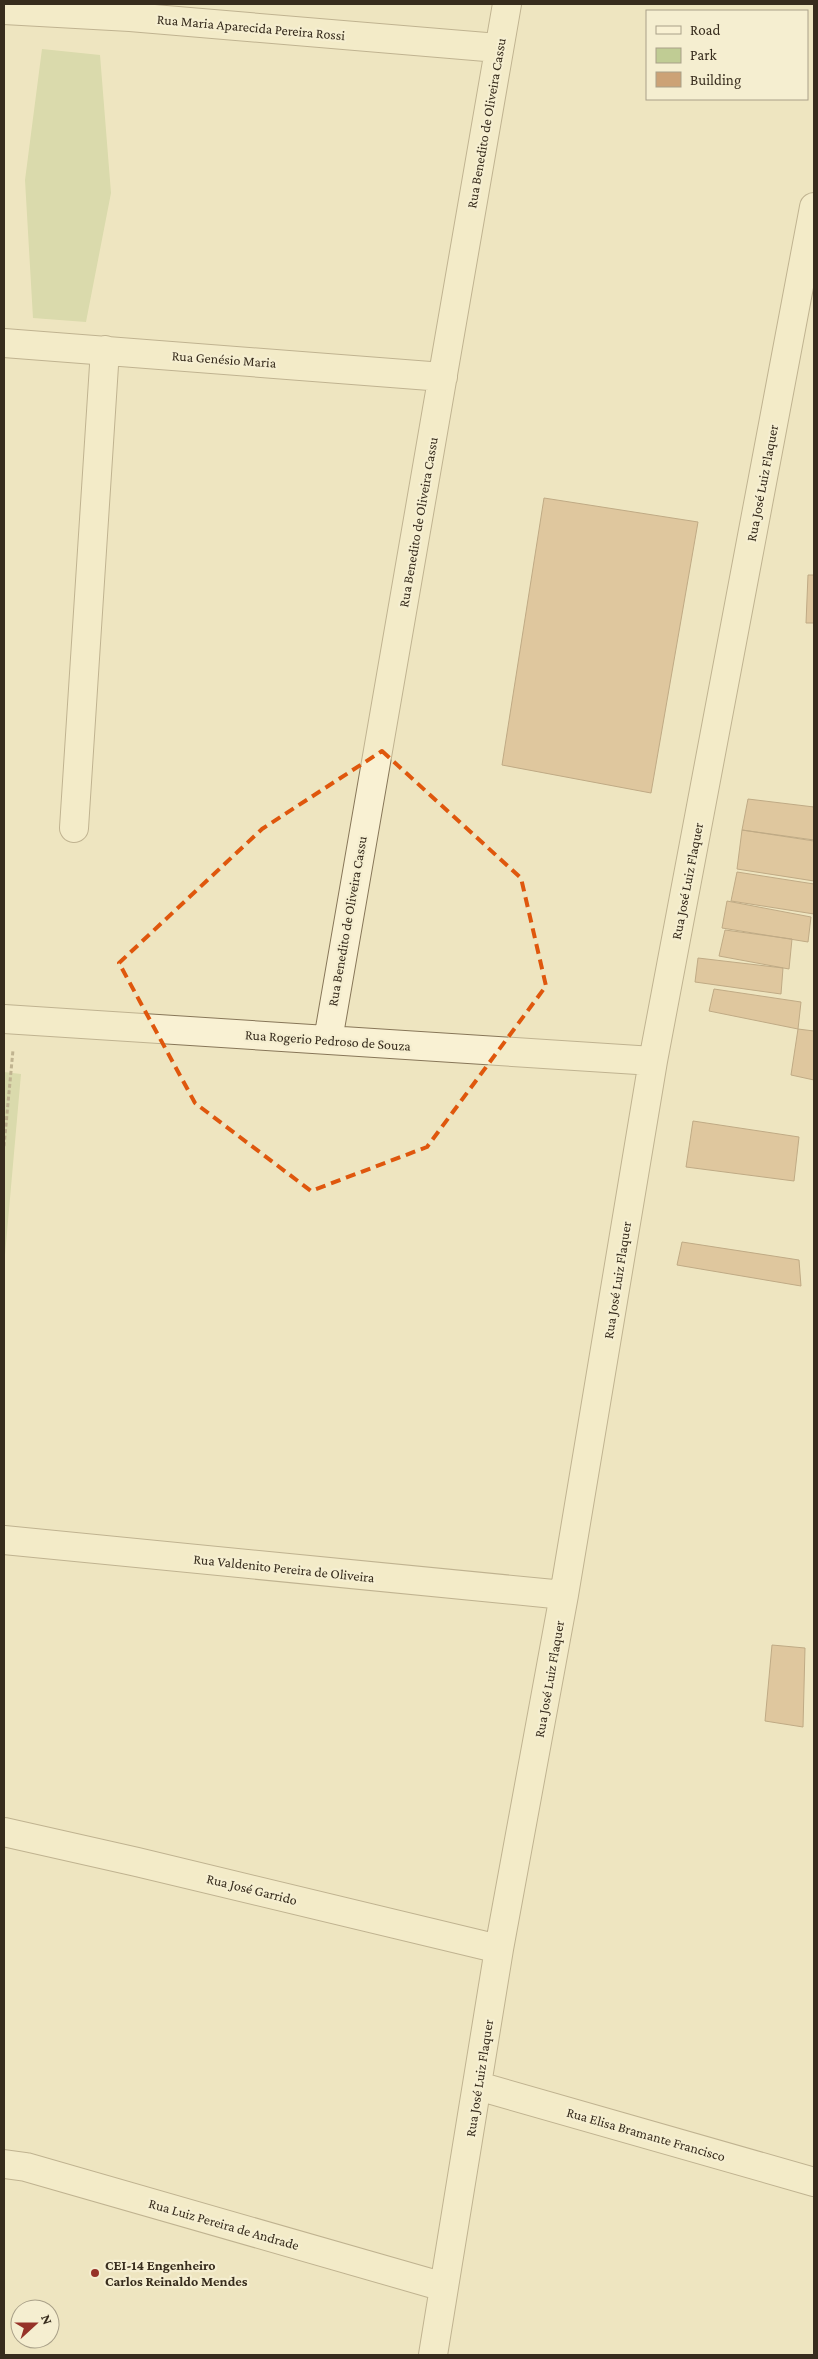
<svg xmlns="http://www.w3.org/2000/svg" width="818" height="2359" font-family="'Crimson Pro',serif">
	<style>
		.green { fill: #c0cc94 }
		.building { fill: #cca276; stroke: #86623e }
		.lines { fill: none; stroke-linecap: round; stroke-linejoin: round }
		.minor-casing { stroke: #877658; stroke-width: 30 }
		.path { stroke: #877658; stroke-width: 3; stroke-dasharray: 4 2.5; stroke-linecap: butt }
		.minor { stroke: #f9f1d3; stroke-width: 28 }
		.marked { fill: none; stroke: #df570d; stroke-width: 4; stroke-dasharray: 10 6; stroke-linejoin: round }
		.poi-dot { fill: #963228; stroke: #f5eed0; stroke-width: 2 }
		.labels { text-anchor: middle; dominant-baseline: central; stroke-width: 4.5; stroke-linejoin: round; paint-order: stroke }
		.street-label { font-size: 14px; fill: #372c1d; stroke: #f5eed0 }
		.poi-label { font-size: 14px; font-weight: bold; fill: #372c1d; stroke: #f5eed0; text-anchor: start }
	</style>
	<rect width="100%" height="100%" fill="#eee5c0"/>
	<path class="green" d="M42 49 100 55 111 193 86 322 33 318 25 180Z
		M4 1072 21 1074 4 1266Z"/>
	<path class="building" d="M544 498 698 522 651 793 502 765Z
		M808 575H814V623H806Z
		M748 799 814 807V840L742 830Z
		M742 830 814 841V881L737 869Z
		M737 872 814 884V914L731 901Z
		M727 901 811 917 808 942 722 928Z
		M725 930 792 939 789 969 719 956Z
		M698 958 783 968 781 994 695 982Z
		M714 989 801 1002 798 1029 709 1011Z
		M798 1029 814 1031V1080L791 1075Z
		M693 1121 799 1137 794 1181 686 1167Z
		M682 1242 799 1260 801 1286 677 1265Z
		M772 1645 805 1648 803 1727 765 1721Z"/>
	<g class="lines">
		<g class="minor-casing">
			<path id="minor" d="M4 10 130 17 498 48
				M4 343 443 377
				M74 828 105 350
				M4 1019 653 1061
				M328 1040 507 4
				M4 1540 564 1595
				M4 1832 137 1862 499 1949
				M478 2086 814 2182
				M4 2164 26 2167 444 2287
				M433 2355 499 1949 564 1595 653 1061 814 207"/>
		</g>
		<path class="path" d="M4 1146 13 1050"/>
		<use href="#minor" class="minor"/>
	</g>
	<path d="M0 0H818V2359H0ZM382 751 521 878 546 986 427 1147 311 1191 195 1103 119 963 262 829Z" fill="#eee5c0" fill-opacity=".55" fill-rule="evenodd"/>
	<path class="marked" d="M382 751 521 878 546 986 427 1147 311 1191 195 1103 119 963 262 829Z"/>
	<circle class="poi-dot" cx="95" cy="2273" r="5"/>
	<g class="labels">
		<g class="street-label">
			<text transform="translate(251 27) rotate(5)">Rua Maria Aparecida Pereira Rossi</text>
			<text transform="translate(486 123) rotate(-80)">Rua Benedito de Oliveira Cassu</text>
			<text transform="translate(224 359) rotate(4)">Rua Genésio Maria</text>
			<text transform="translate(762 483) rotate(-79)">Rua José Luiz Flaquer</text>
			<text transform="translate(418 522) rotate(-80)">Rua Benedito de Oliveira Cassu</text>
			<text transform="translate(687 881) rotate(-79)">Rua José Luiz Flaquer</text>
			<text transform="translate(347 921) rotate(-80)">Rua Benedito de Oliveira Cassu</text>
			<text transform="translate(328 1040) rotate(4)">Rua Rogerio Pedroso de Souza</text>
			<text transform="translate(617 1280) rotate(-81)">Rua José Luiz Flaquer</text>
			<text transform="translate(284 1568) rotate(6)">Rua Valdenito Pereira de Oliveira</text>
			<text transform="translate(549 1679) rotate(-80)">Rua José Luiz Flaquer</text>
			<text transform="translate(252 1889) rotate(14)">Rua José Garrido</text>
			<text transform="translate(479 2078) rotate(-81)">Rua José Luiz Flaquer</text>
			<text transform="translate(646 2134) rotate(16)">Rua Elisa Bramante Francisco</text>
			<text transform="translate(224 2224) rotate(16)">Rua Luiz Pereira de Andrade</text>
		</g>
		<g class="poi-label">
			<text x="105" y="2265">CEI-14 Engenheiro<tspan x="105" dy="16">Carlos Reinaldo Mendes</tspan></text>
		</g>
	</g>
	<rect width="818" height="2359" fill="none" stroke="#372c1d" stroke-width="10"/>
	<rect x="646" y="10" width="162" height="90" fill="#f5eed0" stroke="#a9a088"/>
	<rect x="656" y="26" width="25" height="8" fill="#f9f1d3" stroke="#a9a088"/>
	<text x="690" y="35" font-size="15" fill="#372c1d">Road</text>
	<rect x="656" y="48" width="25" height="15" fill="#c0cc94" stroke="#a9a088"/>
	<text x="690" y="60" font-size="15" fill="#372c1d">Park</text>
	<rect x="656" y="72" width="25" height="15" fill="#cca276" stroke="#a9a088"/>
	<text x="690" y="85" font-size="15" fill="#372c1d">Building</text>
	<g transform="translate(35 2324) rotate(69)"><circle r="24" fill="#f5eed0" stroke="#a9a088"/>
	<path d="M0-4L9 19L0 12L-9 19Z" fill="#963228"/>
	<text y="-8" font-size="14" font-weight="bold" text-anchor="middle" fill="#372c1d">N</text>
	</g>
</svg>
